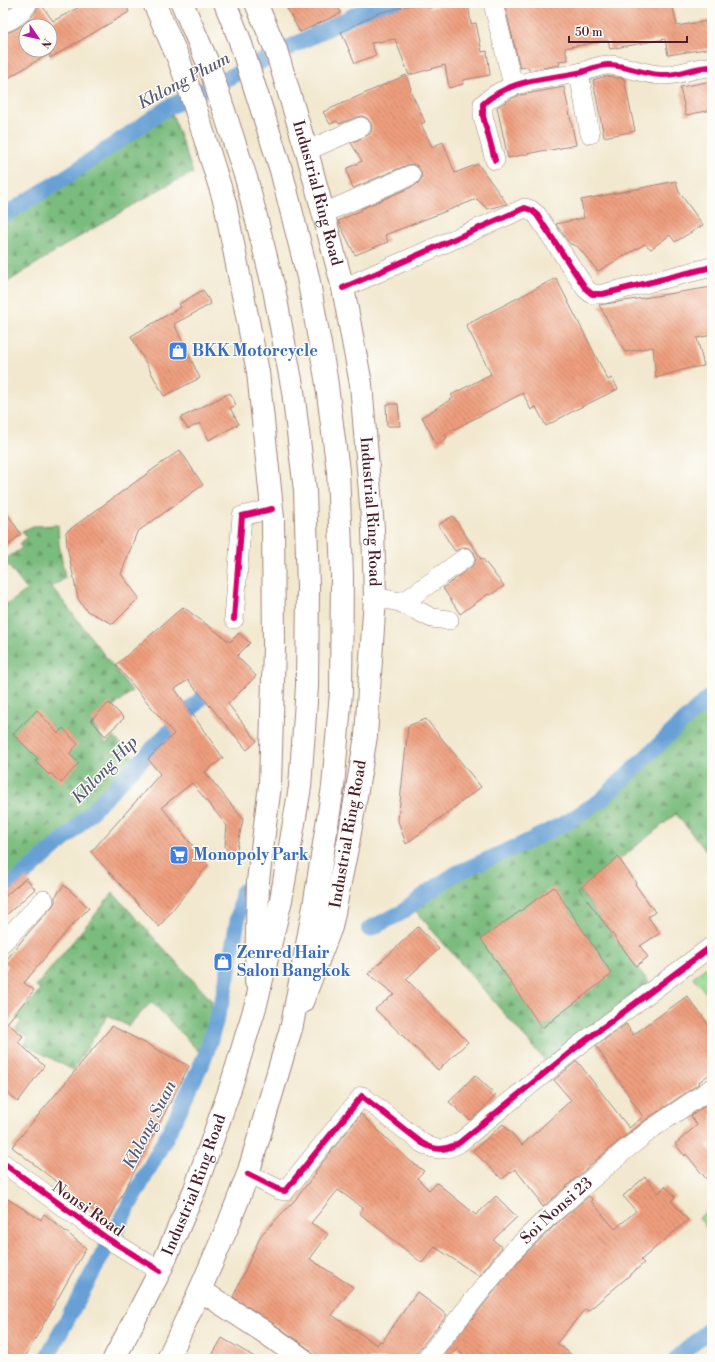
<svg xmlns="http://www.w3.org/2000/svg" width="715" height="1362" font-family="'Libre Bodoni',serif">
	<style>
		.green { fill: url(#green-dots); stroke: #717e60 }
		.forest { fill: url(#forest-firs); stroke: #626e54 }
		.lines { fill: none; stroke-linecap: round; stroke-linejoin: round }
		.canal { stroke: #67a0d6; stroke-width: 16 }
		.building { fill: url(#building-back-hatch); fill-rule: evenodd }
		.street-casing { stroke: #9e847d; stroke-width: 20 }
		.secondary-casing { stroke: #9e847d; stroke-width: 24 }
		.primary-casing { stroke: #9e847d; stroke-width: 24 }
		.street { stroke: #fff; stroke-width: 19 }
		.secondary { stroke: #fff; stroke-width: 22 }
		.primary { stroke: #fff; stroke-width: 22 }
		.cycleway-casing { stroke: #fdfcf7; stroke-width: 8 }
		.cycleway { stroke: #d6006c; stroke-width: 6 }
		.labels { text-anchor: middle; dominant-baseline: central; stroke-width: 3; stroke-linejoin: round; paint-order: stroke }
		.street-label { font-size: 16px; fill: #4a1f2b; stroke: #fdfcf7 }
		.shop-label { font-size: 16px; font-weight: bold; fill: #366cbe; stroke: #fdfcf7; text-anchor: start }
		.water-label { font-size: 17px; font-style: italic; fill: #575978; stroke: #fdfcf7 }
	</style>
	<defs>
		<pattern id="green-dots" width="8" height="8" patternUnits="userSpaceOnUse"><rect width="8" height="8" fill="#98dd95"/><path d="M2 2h.1M6 6h.1" fill="none" stroke="#84bd81" stroke-width="1.8" stroke-linecap="round"/></pattern>
		<pattern id="forest-firs" width="22" height="20" patternUnits="userSpaceOnUse"><rect width="22" height="20" fill="#7abc7e"/><path d="M5 1l3.5 6h-7zM16 11l3.5 6h-7z" fill="#669867"/></pattern>
		<pattern id="building-back-hatch" width="6" height="6" patternUnits="userSpaceOnUse"><rect width="6" height="6" fill="#ee9e7d"/><path d="M-1 5l2 2M0 0l6 6M5-1l2 2" fill="none" stroke="#c38067"/></pattern>
	</defs>
	<rect width="100%" height="100%" fill="#fdfcf7"/>
	<filter id="ink" filterUnits="userSpaceOnUse"><feTurbulence type="fractalNoise" baseFrequency=".025" numOctaves="2"/><feDisplacementMap in="SourceGraphic" scale="8" xChannelSelector="R" yChannelSelector="G"/><feConvolveMatrix kernelMatrix="1 2 1 2 8 2 1 2 1" color-interpolation-filters="sRGB"/></filter>
	<filter id="wash" filterUnits="userSpaceOnUse"><feTurbulence type="fractalNoise" baseFrequency=".012" numOctaves="4" result="noise"/><feDisplacementMap in="SourceGraphic" scale="16" xChannelSelector="R" yChannelSelector="G"/><feGaussianBlur stdDeviation="0.9" result="paint"/><feColorMatrix in="noise" values="0 0 0 0 0 0 0 0 0 0 0 0 0 0 0 0 0 1.4 0 .05"/><feComposite in="paint" operator="in"/></filter>
	<g filter="url(#wash)">
		<rect width="100%" height="100%" fill="#f2e8cf"/>
		<path class="green" d="M712 963V1000L693 977Z
			M712 1208V1234L699 1218Z"/>
		<path class="forest" d="M172 113 193 173 169 184 62 247 3 285V223L42 196Z
			M58 525 59 544 65 578 52 587 132 691 93 724 106 744 113 736 135 758 70 827 3 886V599L8 604 27 590 4 560 22 548 19 544 27 538 22 531 33 526Z
			M712 703V858L676 814 580 891 650 984 547 1063 414 909 452 880 548 836 596 809 647 766Z
			M113 893 212 1001 207 1036 198 1051 152 1002 128 1026 108 1015 73 1070 24 1044 29 1037 16 1029 22 1021 16 1018 40 990 36 986Z"/>
		<g class="lines">
			<path class="canal" d="M3 216 72 173 167 108 361 12 376 6 396 3
				M3 893 70 834 217 682
				M369 929 401 913 427 893 457 873 527 842 567 822 600 801 672 732 712 695
				M46 1359 171 1128 206 1054 224 994 243 891
				M676 1359 712 1327"/>
		</g>
		<g id="blocks">
			<path class="building" d="M3 3H14L3 11Z
				M39 3H40L53 21 87 3H125L129 12 71 46 50 58V53L3 81V34L12 31 25 24 35 13ZM26 26H50V50H26Z
				M284 3H336L341 13 300 32Z
				M420 3H428L429 8 451 3H468L471 24 476 23 482 52 487 51 490 75 463 80V84L449 88 445 65 409 75 395 39 371 43 376 55 355 63 341 32 378 13Z
				M504 3H672L677 26 712 20V48L668 55 665 39 610 49 608 40 565 48 568 60 559 61 560 65 529 70 528 67 520 68Z
				M406 75 411 89 410 90 425 122 421 124 432 147 443 142 455 173 478 164 507 204 487 209 477 199 385 235 388 242 355 255 338 221 362 210 361 209 416 185 420 181 422 177 421 171 417 166 413 164 407 165 353 188 346 169 362 161 351 143 370 134 372 129 371 123 367 118 362 116 357 117 339 124 337 121 330 124 323 112Z
				M607 76 624 79 635 131 604 137 593 80Z
				M712 81V110L686 115 680 87Z
				M564 87 576 145 546 151V150L508 158 497 107 509 100 520 95Z
				M676 181 679 192 703 225 675 242 670 235 651 249 645 244 598 271 577 246 570 244 556 224 584 218 581 200Z
				M556 278 608 380 612 378 618 389 575 410 546 426 536 407 531 410 523 393 445 434 447 438 437 445 422 417 453 398 451 395 491 374 466 325Z
				M712 287V335L697 338 704 366 689 368 656 378 653 347 625 352 599 305Z
				M203 290 211 304 174 324 200 378 164 396 131 336 181 307 179 304Z
				M230 393 236 405 230 408 239 424 209 440 200 423 188 429 180 418Z
				M386 404H398L400 426H387Z
				M180 450 203 485 137 532 121 574 139 598 113 624 87 611 78 599 67 546 66 532Z
				M3 508 21 534 3 550Z
				M453 516 481 559 482 558 504 586 490 595 488 594 460 614 443 588 471 567 475 563 476 557 474 552 469 548 464 547 455 551 438 525Z
				M183 607 230 642 239 633 250 643 237 656 256 676 228 704 257 741 247 750 188 680 175 689 223 758 205 772 243 819 235 859 225 847 227 826 192 783 162 807 208 865 159 927 91 852 160 774 148 759 174 734 116 665Z
				M109 703 124 718 105 736 91 720Z
				M37 710 58 734 63 728 78 744 69 754 79 763 61 783 50 773 49 775 35 761 38 759 13 734Z
				M426 719 481 787 406 844 398 821 408 726Z
				M618 857 636 883 635 884 655 912 648 917 660 933 640 946 648 957 636 966 579 889Z
				M26 878 35 889 3 918V898Z
				M64 885 89 908 70 927 24 983 34 990 7 1023 23 1036 18 1042 44 1066 18 1102 3 1090V972L8 966 4 963 27 934 52 907 55 902V897Z
				M554 887 612 974 542 1028 481 939Z
				M418 927 439 949 406 979 468 1042 438 1070 375 1009 394 994 368 974Z
				M687 996 712 1029V1072L699 1082 700 1083 647 1119 617 1142 543 1207 538 1200 539 1199 515 1169 502 1179 473 1151 503 1124 522 1145 571 1100 554 1080 577 1061 629 1128 643 1117 596 1046 626 1024 633 1035Z
				M112 1026 189 1066 108 1222 12 1147Z
				M475 1075 496 1095 481 1111 470 1120 449 1102Z
				M712 1101V1142L707 1145 712 1153V1186L686 1154 685 1156 675 1144 697 1125 691 1116Z
				M361 1114 409 1160 424 1171 417 1178 429 1190 437 1183 476 1215 496 1196 517 1217 493 1240 502 1247 479 1276 435 1247 422 1263 359 1213 363 1208 338 1190 311 1223 328 1234 310 1259 353 1287 332 1315 377 1345 380 1341 382 1342 417 1292 447 1315 417 1352 415 1359H315L313 1354 309 1349 273 1323 233 1297 261 1235 295 1200 316 1173 315 1172Z
				M645 1177 659 1193 665 1186 675 1197 671 1201 688 1220 641 1260 644 1263 588 1311 585 1309 557 1343 577 1359H466L457 1348 449 1359H440L521 1258 555 1225 589 1196 592 1199 591 1201 615 1229 636 1211 623 1196Z
				M3 1196 41 1220 44 1214 86 1248 24 1359H3Z
				M222 1338 258 1359H210Z"/>
		</g>
	</g>
	<g filter="url(#ink)">
		<use href="#blocks" fill-opacity="0" stroke="#9e847d" stroke-width="1"/>
		<g class="lines">
			<g class="street-casing">
				<g id="street">
					<path d="M493 3 513 85"/>
					<path d="M3 23C14 19 22 13 28 3"/>
					<path d="M579 73 590 134"/>
					<path d="M306 151 361 127"/>
					<path d="M495 160 483 116V104C511 79 543 80 578 73 588 71 600 64 610 65 628 66 645 75 661 75 680 76 693 67 712 67"/>
					<path d="M324 213 411 175"/>
					<path d="M343 288 525 208 531 210 537 215 586 289 592 294H603L712 267"/>
					<path d="M375 597 400 602 408 599 465 558"/>
					<path d="M400 602 432 618 449 620"/>
					<path d="M234 619 242 516 272 509"/>
					<path d="M3 942 44 900"/>
					<path d="M3 1163 105 1237 160 1271"/>
					<path d="M248 1174 280 1190 285 1191 362 1096 422 1143C436 1151 444 1151 459 1143L578 1046 712 946"/>
					<path id="s1" d="M426 1359 513 1251 548 1217 624 1151 653 1128 712 1088"/>
				</g>
			</g>
			<g class="secondary-casing">
				<g id="secondary">
					<path d="M154 3 179 60 191 94 225 203 258 372 273 518 274 646 270 785 258 881 256 982"/>
					<path id="s2" d="M256 3 276 50 309 159 343 288 361 384 373 529 375 597 366 736 349 838 331 927 302 1002"/>
					<path d="M200 1290 266 1333 302 1359"/>
				</g>
			</g>
			<g class="primary-casing">
				<g id="primary">
					<path id="s3" d="M114 1359 160 1271 195 1189 230 1089 256 1004 281 900 300 787 307 686 308 587 305 490 293 391 274 289 247 181 210 68 182 3"/>
					<path d="M168 1359 200 1290 227 1228 248 1174 292 1025 314 907 333 787 341 692 342 575 338 471 326 378 308 277 281 170 239 38 225 3"/>
				</g>
			</g>
			<use href="#street" class="street"/>
			<use href="#secondary" class="secondary"/>
			<use href="#primary" class="primary"/>
			<g class="cycleway-casing">
				<path id="cycleway" d="M495 160 483 116V104C511 79 543 80 578 73 588 71 600 64 610 65 628 66 645 75 661 75 680 76 693 67 712 67
					M343 288 525 208 531 210 537 215 586 289 592 294H603L712 267
					M234 619 242 516 272 509
					M3 1163 105 1237 160 1271
					M248 1174 280 1190 285 1191 362 1096 422 1143C436 1151 444 1151 459 1143L578 1046 712 946"/>
			</g>
			<use href="#cycleway" class="cycleway"/>
		</g>
	</g>
	<defs>
		<g id="shop-square" transform="scale(1)"><rect x="-9" y="-9" width="18" height="18" rx="4" fill="#3f7fe0" stroke="#fdfcf7"/><path d="M-5-2.5h2.3a2.7 3.5 0 0 1 5.4 0H5L5.5 6h-11ZM-1.5-2.5h3a1.5 2.3 0 0 0-3 0Z" fill="#fff"/></g>
		<g id="supermarket-square" transform="scale(1)"><rect x="-9" y="-9" width="18" height="18" rx="4" fill="#3f7fe0" stroke="#fdfcf7"/><path d="M-6-5.5h2.5l.6 2H6L4.5 2H-2.5L-4.4-4H-6ZM-1.5 3.2a1.3 1.3 0 1 0 .1 0ZM3 3.2a1.3 1.3 0 1 0 .1 0Z" fill="#fff"/></g>
	</defs>
	<g fill-rule="evenodd">
		<use href="#shop-square" x="178" y="351"/>
		<use href="#supermarket-square" x="179" y="855"/>
		<use href="#shop-square" x="223" y="962"/>
	</g>
	<g class="labels">
		<g class="street-label">
			<text stroke="none"><textPath href="#s2" startOffset="200">Industrial Ring Road</textPath></text>
			<text stroke="none"><textPath href="#s2" startOffset="524">Industrial Ring Road</textPath></text>
			<text transform="translate(348 834) rotate(-80)">Industrial Ring Road</text>
			<text stroke="none"><textPath href="#s3" startOffset="192">Industrial Ring Road</textPath></text>
			<text transform="translate(88 1209) rotate(35)">Nonsi Road</text>
			<text stroke="none"><textPath href="#s1" startOffset="198">Soi Nonsi 23</textPath></text>
		</g>
		<g class="shop-label">
			<text x="192" y="351">BKK Motorcycle</text>
			<text x="193" y="855">Monopoly Park</text>
			<text x="237" y="953">Zenred Hair<tspan x="237" dy="18">Salon Bangkok</tspan></text>
		</g>
		<g class="water-label">
			<text transform="translate(184 81) rotate(-28)">Khlong Phum</text>
			<text transform="translate(105 770) rotate(-46)">Khlong Hip</text>
			<text transform="translate(150 1125) rotate(-63)">Khlong Suan</text>
		</g>
	</g>
	<rect width="715" height="1362" fill="none" stroke="#fdfcf7" stroke-width="16"/>
	<g transform="translate(38 38) rotate(124)"><circle r="19" fill="#fdfcf7" stroke="#b5a4a5"/>
	<path d="M0-3L7 15L0 10L-7 15Z" fill="#b5179e"/>
	<text y="-6" font-size="11" font-weight="bold" text-anchor="middle" fill="#4a1f2b">N</text>
	</g>
	<path d="M569 36v6h118v-6" fill="none" stroke="#4a1f2b" stroke-width="2"/>
	<text x="575" y="36" font-size="12" fill="#4a1f2b" stroke="#fdfcf7" stroke-width="3" paint-order="stroke">50 m</text>
</svg>
